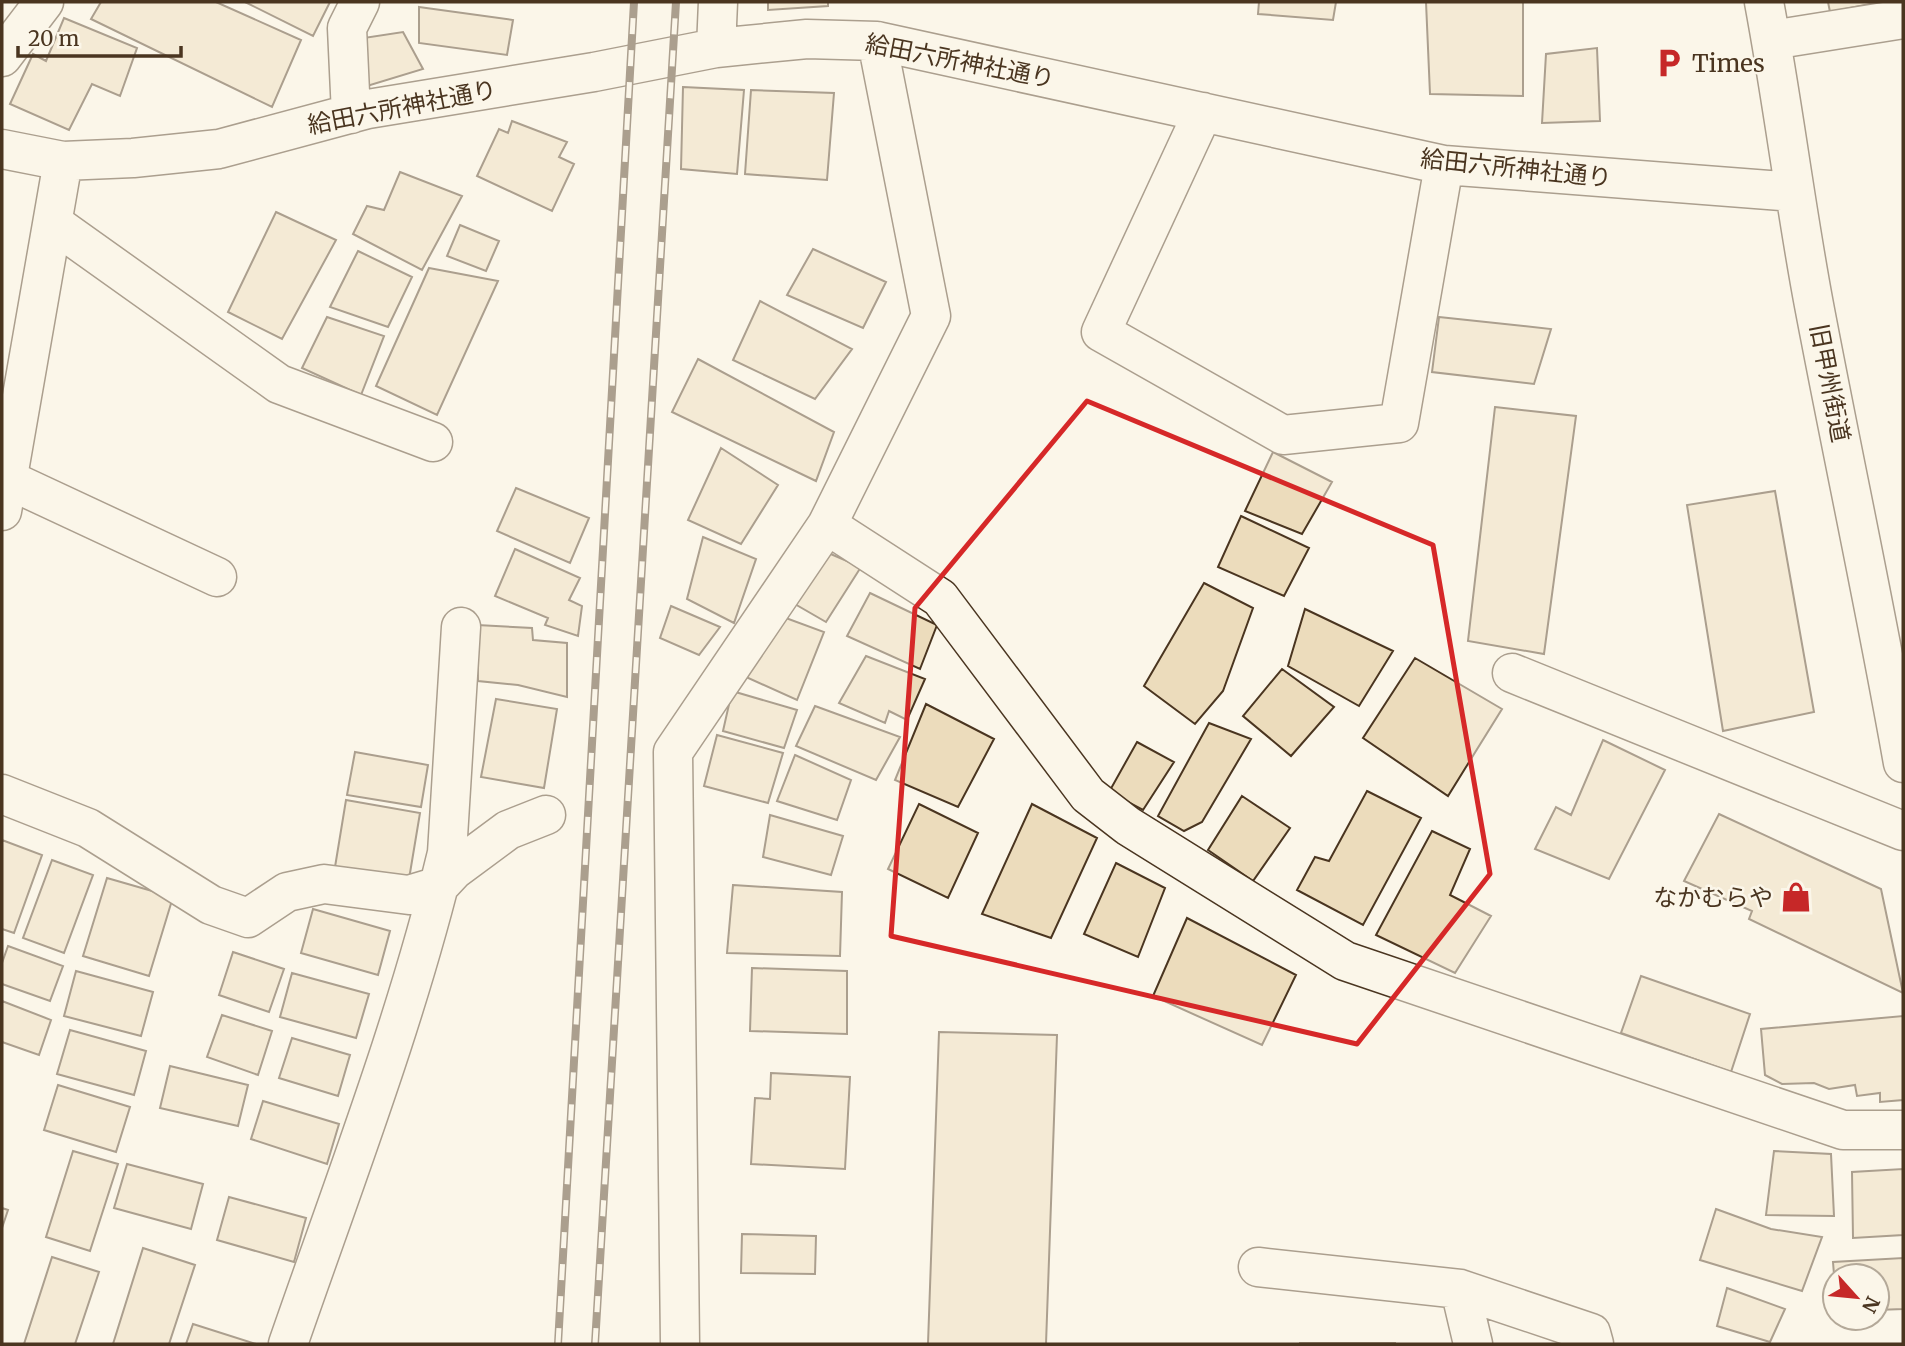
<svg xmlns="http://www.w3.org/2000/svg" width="1905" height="1346" font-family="Merriweather,'Noto Sans JP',serif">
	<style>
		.building { fill: #ecdcbc; stroke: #4a3520; stroke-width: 2 }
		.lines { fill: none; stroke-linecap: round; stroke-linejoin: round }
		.minor-casing { stroke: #4a3520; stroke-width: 41 }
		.minor { stroke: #fbf6e9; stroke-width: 38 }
		.rail-casing { stroke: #4a3520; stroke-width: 8 }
		.rail { stroke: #fbf6e9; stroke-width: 5; stroke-dasharray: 16; stroke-linecap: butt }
		.marked { fill: none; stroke: #d62828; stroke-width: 5; stroke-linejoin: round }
		.labels { text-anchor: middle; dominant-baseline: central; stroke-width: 5; stroke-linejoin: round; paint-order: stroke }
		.street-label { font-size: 24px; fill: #4a3520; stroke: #fbf6e9 }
		.poi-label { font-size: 24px; fill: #4a3520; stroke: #fbf6e9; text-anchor: start }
	</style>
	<rect width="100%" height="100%" fill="#fbf6e9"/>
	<path class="building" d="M101 2H216L301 40 272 107 91 19Z
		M245 2H330L313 36Z
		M768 2H828V6L768 10Z
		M1259 2H1336L1333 20 1258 14Z
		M1426 2H1523V96L1430 94Z
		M1828 2H1880L1830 12Z
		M419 7 513 20 507 55 419 43Z
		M64 18 137 48 120 96 92 84 69 130 10 104 33 54 46 61Z
		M403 32 423 69 367 86 357 39Z
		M1597 48 1600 121 1542 123 1546 54Z
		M683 87 744 90 737 174 681 169Z
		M751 90 834 93 827 180 745 174Z
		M512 121 567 142 559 157 574 164 552 211 477 176 499 129 508 133Z
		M400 172 462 196 422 270 353 234 367 206 384 210Z
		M276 212 336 240 282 339 228 312Z
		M460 225 499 241 486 271 447 256Z
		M813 249 886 282 863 328 787 295Z
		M358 251 412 277 388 327 330 307Z
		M429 268 498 281 437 415 376 386Z
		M760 301 852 349 815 399 733 360Z
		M327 317 384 336 361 395 302 368Z
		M1439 317 1551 329 1534 384 1432 372Z
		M698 359 834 432 816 481 672 412Z
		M1495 407 1576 416 1544 654 1468 641Z
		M721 448 778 485 741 544 688 520Z
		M1273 452 1332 482 1302 534 1245 511Z
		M516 488 589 518 570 563 497 531Z
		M1775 491 1814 712 1723 731 1687 505Z
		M1241 516 1309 548 1284 596 1218 567Z
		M703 537 756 559 734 623 687 599Z
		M515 549 580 578 569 600 582 606 578 636 545 625 548 618 495 596Z
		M819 549 861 567 826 622 781 596Z
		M1204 583 1253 608 1223 691 1195 724 1144 686Z
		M870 593 937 625 920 669 847 636Z
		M671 606 720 627 699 655 660 638Z
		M1305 609 1393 651 1359 706 1288 666Z
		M775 614 824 632 797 700 746 677Z
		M477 625 532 628 533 640 567 643V697L518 685 478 681Z
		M866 656 925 679 907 720 889 711 885 723 839 703Z
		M1415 658 1502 709 1448 796 1363 738Z
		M1282 669 1334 707 1291 756 1243 716Z
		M732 691 797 710 784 748 723 731Z
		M496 699 557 709 544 788 481 777Z
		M926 704 994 739 958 807 895 780Z
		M815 706 900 737 876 780 796 746Z
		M1209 723 1251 739 1202 822 1184 831 1158 816Z
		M717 735 783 753 768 803 704 786Z
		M1603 740 1665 770 1609 879 1535 849 1556 807 1571 815Z
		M1137 742 1174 762 1143 810 1109 792Z
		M355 752 428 765 421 807 347 795Z
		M795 755 851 780 837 820 777 801Z
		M1367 791 1421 818 1363 925 1297 890 1315 857 1329 861Z
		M1242 796 1290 828 1253 881 1208 850Z
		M346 800 420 813 409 879 335 867Z
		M919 804 978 833 948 898 888 869Z
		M1032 804 1097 838 1051 938 982 914Z
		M1719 814 1881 889 1903 993 1749 919 1752 911 1684 881Z
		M770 815 843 836 831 875 763 857Z
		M1432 831 1470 849 1450 895 1491 916 1455 973 1376 935Z
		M2 840 42 855 14 933 2 929Z
		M52 860 93 875 64 953 23 938Z
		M1116 863 1165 888 1138 957 1084 934Z
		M107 878 173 897 149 976 83 956Z
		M733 885 842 892 840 956 727 953Z
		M313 909 390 931 378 975 301 953Z
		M1187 918 1296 975 1262 1045 1153 996Z
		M8 946 63 966 50 1001 2 984V963Z
		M233 952 284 969 269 1012 219 995Z
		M752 968 847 971V1034L750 1031Z
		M76 971 153 992 141 1036 64 1016Z
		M292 973 369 994 356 1038 280 1017Z
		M1641 976 1750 1014 1731 1072 1621 1033Z
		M2 1001 51 1020 39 1055 2 1042Z
		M222 1015 272 1031 258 1075 207 1057Z
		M1903 1016V1100L1880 1102V1093L1857 1096 1855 1085 1829 1089 1814 1083 1782 1084 1765 1075 1761 1029Z
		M70 1030 146 1051 134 1095 57 1074Z
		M939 1032 1057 1035 1046 1344H928Z
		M292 1038 350 1055 338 1096 279 1078Z
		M170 1066 248 1085 238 1126 160 1108Z
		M771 1073 850 1077 845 1169 751 1164 755 1098 770 1099Z
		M58 1085 130 1107 116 1152 44 1130Z
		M263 1101 339 1124 327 1164 251 1139Z
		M73 1151 118 1164 90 1251 46 1237Z
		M1774 1151 1831 1154 1834 1216 1766 1215Z
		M127 1164 203 1184 191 1229 114 1208Z
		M1903 1169V1235L1853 1238 1852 1172Z
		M229 1197 306 1218 294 1262 217 1240Z
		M2 1208 8 1210 2 1228Z
		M1716 1209 1771 1229 1822 1237 1802 1291 1700 1260Z
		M742 1234 816 1236 815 1274 741 1273Z
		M143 1248 195 1265 169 1344H113Z
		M52 1257 99 1272 75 1344H24Z
		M1903 1258V1309L1877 1310V1276H1835V1287L1833 1262Z
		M1727 1288 1785 1309 1770 1342 1717 1326Z
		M193 1324 256 1344H186Z
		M1300 1343H1395V1344H1300Z"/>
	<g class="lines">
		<g class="minor-casing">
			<path id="minor" d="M1764 2C1783 103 1795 204 1814 305 1843 458 1876 610 1903 763
				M1772 40 1903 19
				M716 48 718 2
				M2 57 44 2
				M1203 112 1101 332 1283 435 1399 423 1444 165
				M351 114 347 28 360 2
				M2 149 63 161 133 158 219 149 368 109 594 72 716 48 807 39 877 41 1444 165 1795 192
				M53 223 279 384 433 442
				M7 479 217 577
				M2 511 63 161
				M827 525 940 598 1088 795 1128 826 1345 961 1843 1130H1903
				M1512 673 1903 831
				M2 794 88 828 211 905 248 918 287 892 324 884 409 895 439 886 454 870 508 830 546 815
				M1258 1267 1460 1289 1591 1333 1594 1344
				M1460 1289 1473 1344
				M288 1344C344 1182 407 1020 447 853L461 627
				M680 1344 673 752 827 525 931 316 877 41"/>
		</g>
		<use href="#minor" class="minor"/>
		<g class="rail-casing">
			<path id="rail" d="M558 1344 634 2
				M595 1344 676 2"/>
		</g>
		<use href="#rail" class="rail"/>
	</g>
	<path d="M0 0H1905V1346H0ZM1087 401 1433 545 1490 874 1357 1044 891 936 915 608Z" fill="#fbf6e9" fill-opacity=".55" fill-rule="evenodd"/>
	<path class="marked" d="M1087 401 1433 545 1490 874 1357 1044 891 936 915 608Z"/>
	<defs>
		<g id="parking-bare" transform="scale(2.415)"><path d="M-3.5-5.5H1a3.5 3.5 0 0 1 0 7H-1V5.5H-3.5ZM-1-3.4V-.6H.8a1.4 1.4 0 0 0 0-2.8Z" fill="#c62828" stroke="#fbf6e9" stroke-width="2.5" paint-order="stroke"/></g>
		<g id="shop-bare" transform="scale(2.415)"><path d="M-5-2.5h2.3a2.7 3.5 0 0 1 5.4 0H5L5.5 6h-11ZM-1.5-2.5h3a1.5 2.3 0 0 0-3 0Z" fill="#c62828" stroke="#fbf6e9" stroke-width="2.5" paint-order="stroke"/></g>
	</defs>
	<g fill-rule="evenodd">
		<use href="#parking-bare" x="1669" y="63"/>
		<use href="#shop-bare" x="1796" y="897"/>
	</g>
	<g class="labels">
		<g class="street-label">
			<text transform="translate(960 61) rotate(11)">給田六所神社通り</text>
			<text transform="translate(402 107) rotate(-11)">給田六所神社通り</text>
			<text transform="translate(1516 168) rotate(6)">給田六所神社通り</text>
			<text transform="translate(1830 383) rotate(79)">旧甲州街道</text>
		</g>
		<g class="poi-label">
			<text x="1692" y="63">Times</text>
			<text x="1773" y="897" text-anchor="end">なかむらや</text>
		</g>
	</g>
	<rect width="1905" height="1346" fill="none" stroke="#4a3520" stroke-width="7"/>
	<g transform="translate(1856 1297) rotate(117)"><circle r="33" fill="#fbf6e9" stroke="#b4a999" stroke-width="2"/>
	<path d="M0-5L12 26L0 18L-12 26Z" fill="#c62828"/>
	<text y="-10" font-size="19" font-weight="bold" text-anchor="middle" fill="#4a3520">N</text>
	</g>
	<path d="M18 46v10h163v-10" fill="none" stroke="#4a3520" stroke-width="3.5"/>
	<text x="28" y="46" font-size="21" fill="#4a3520" stroke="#fbf6e9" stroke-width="5" paint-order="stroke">20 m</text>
</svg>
